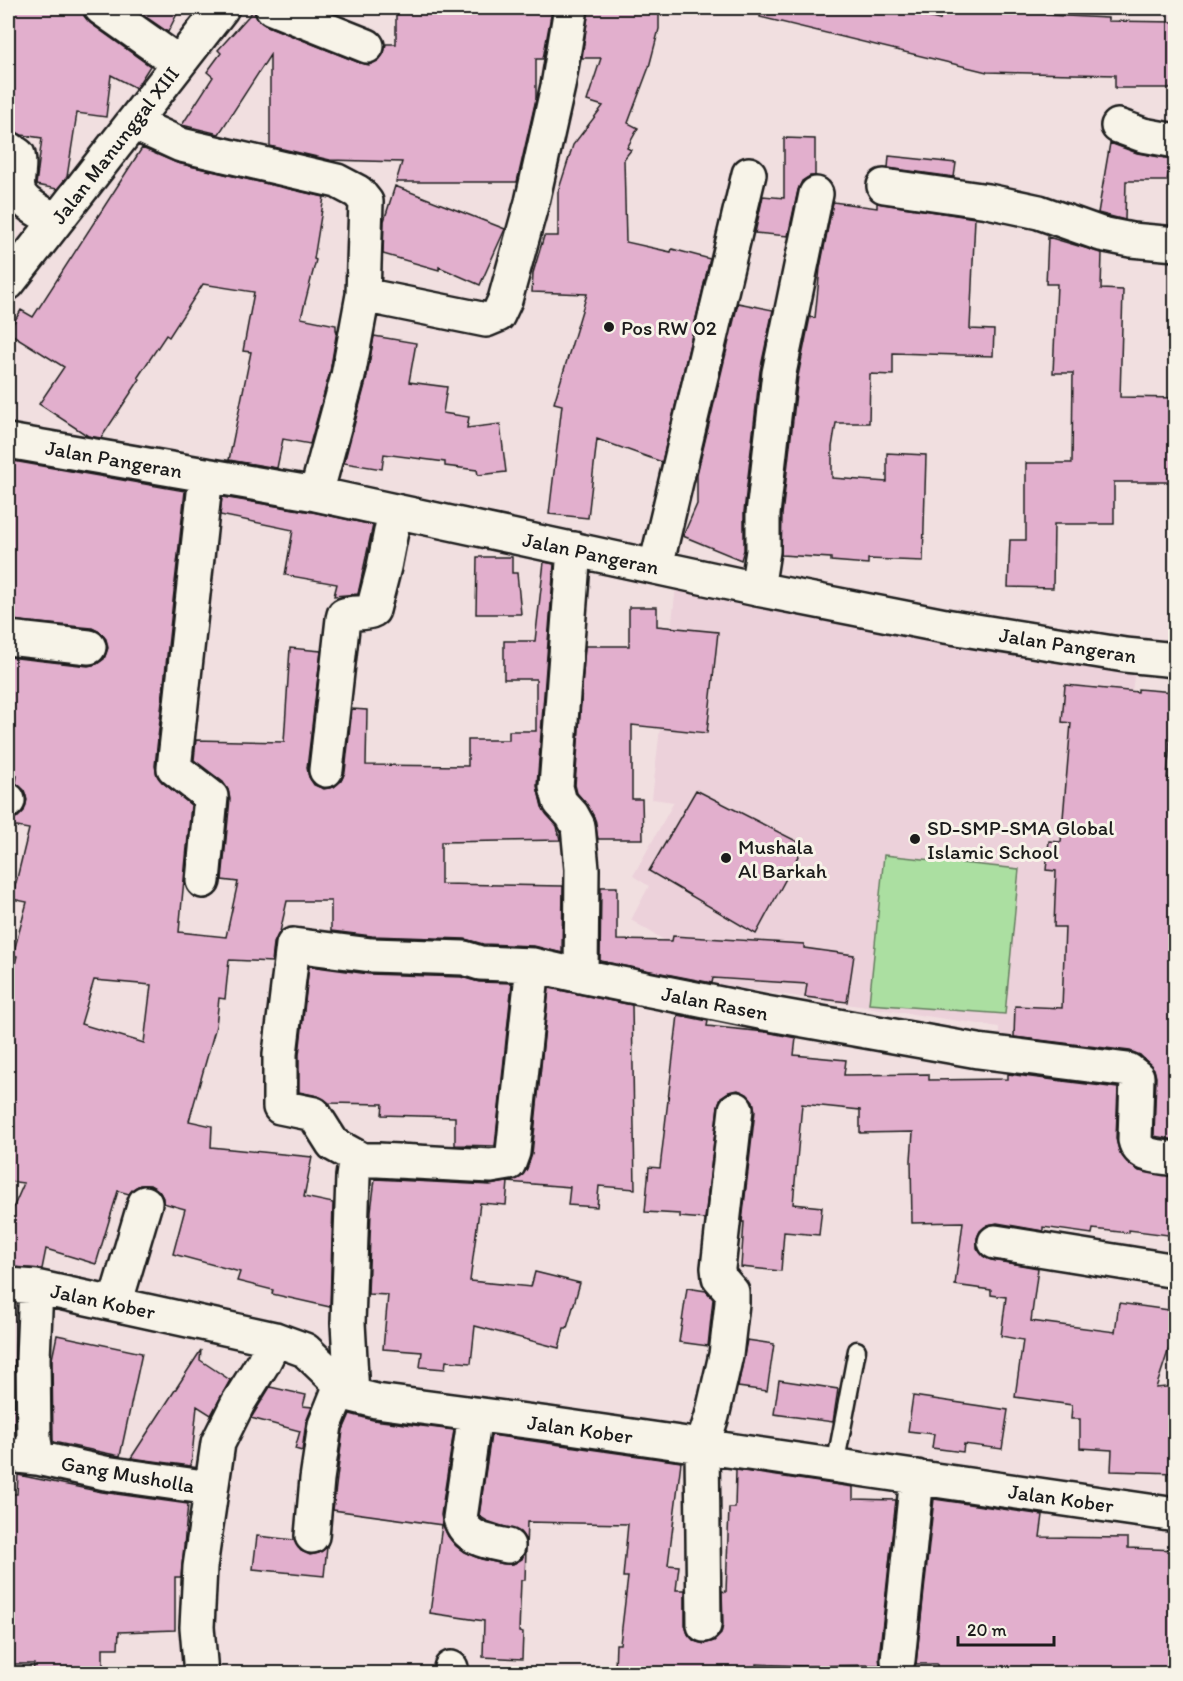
<svg xmlns="http://www.w3.org/2000/svg" width="1183" height="1681" font-family="Itim,sans-serif">
	<style>
		.built { fill: #ecd1da }
		.green { fill: #abdfa1; stroke: #647e5e; stroke-width: 1.5 }
		.building { fill: #e2afcd; stroke: #1c1c1c; stroke-width: 1.5; fill-rule: evenodd }
		.lines { fill: none; stroke-linecap: round; stroke-linejoin: round }
		.service-casing { stroke: #1c1c1c; stroke-width: 21 }
		.minor-casing { stroke: #1c1c1c; stroke-width: 38 }
		.service { stroke: #f7f3e8; stroke-width: 16 }
		.minor { stroke: #f7f3e8; stroke-width: 33 }
		.poi-dot { fill: #1c1c1c; stroke: #f7f3e8; stroke-width: 2 }
		.labels { text-anchor: middle; dominant-baseline: central; stroke-width: 6; stroke-linejoin: round; paint-order: stroke }
		.street-label { font-size: 21px; fill: #1c1c1c; stroke: #f7f3e8 }
		.poi-label { font-size: 21px; fill: #1c1c1c; stroke: #f7f3e8; text-anchor: start }
	</style>
	<rect width="100%" height="100%" fill="#f1dfe0"/>
	<filter id="ink" filterUnits="userSpaceOnUse"><feTurbulence type="fractalNoise" baseFrequency=".0167" numOctaves="2"/><feDisplacementMap in="SourceGraphic" scale="12" xChannelSelector="R" yChannelSelector="G"/><feConvolveMatrix kernelMatrix="1 2 1 2 8 2 1 2 1" color-interpolation-filters="sRGB"/></filter>
	<g filter="url(#ink)">
		<path class="built" d="M676 586 1135 669 1121 772 1175 774V1057L999 1048V1027L666 977 664 940 631 920 649 886 633 876 674 802 652 799Z"/>
		<path class="green" d="M884 855 1019 869 1005 1014 869 1004Z"/>
		<path class="building" d="M12 8H82L84 16 90 23 150 66 136 88 111 75 106 117 77 113 67 177 57 189 36 185 42 138 22 135 8 130V43Z
			M133 8H180L168 32Z
			M396 8H483V10H552L543 59H536V99L517 182H396L402 162 330 160 270 146V55L219 134 182 125 213 77 207 72 221 53 218 50 254 10 257 19 265 25 360 63 369 65 379 60 384 53 386 44H396Z
			M589 8 659 10V29L649 67 628 123 638 128 627 148 631 150 624 159 626 242 671 252 672 249 710 259 662 462 597 439 588 518 549 514 562 405 554 403 587 294 532 292 533 273 544 236H558V192L573 145 603 106 587 101 601 58H582Z
			M761 8H889L940 20 941 8H1046V15L1108 18V21L1176 22V88H1115V75L987 72 760 17Z
			M784 138 815 139V176H810L802 181 798 190 788 236 755 233 763 196 784 198Z
			M1110 143 1137 153 1171 159 1167 181H1126L1125 220 1098 213Z
			M142 148 177 163 324 197 314 259 316 260 301 318 336 325V330H337L330 372 310 444 283 439 277 468 229 460 251 352 243 351 254 292 203 284 169 337 166 335 138 377 140 379 101 438 88 436 39 404 64 367 8 332 21 310 33 317Z
			M889 156 956 163 954 177 888 168Z
			M395 186 505 229 480 285 439 267V270L383 254 384 221Z
			M833 202 877 208V203L975 218 970 329 994 330 993 356 893 353V375L870 374 869 423H836L832 447V478L887 482V453L926 455 923 561 868 559V564L831 561V558L781 555 782 515 798 376 810 317 815 318 820 268Z
			M1048 237 1102 253 1101 289 1123 290 1120 397 1176 398V482H1114V524H1054L1053 588 1008 587 1010 540H1026V463H1072L1073 373H1053L1057 284H1046Z
			M738 303 773 310 760 371 744 512V550L741 560 683 536 697 504V474Z
			M374 336 416 343 409 382 447 387 443 413 469 417 467 428 500 424 506 472 478 475 477 470 445 466V462L384 454 382 469 344 463 366 381Z
			M13 461 185 491 155 766 157 775 162 782 191 805 179 932 226 937 238 882 222 880 230 799 228 790 223 782 194 760 196 740 284 742 290 648 321 651 307 768 309 777 314 785 324 789 334 787 341 781 345 772 352 709 367 710 366 765 468 766V740H509V731H536V679H504V641H535L544 562 554 564 537 786 542 807 557 826 560 840 441 842V884L563 886 562 953 534 946 483 944 465 939 372 936 331 931V901H287L280 932 274 943 272 962 229 960 225 999 219 998 216 1026 189 1121 212 1126 211 1147 312 1157 304 1197 333 1203 330 1307 272 1294 273 1290 237 1281 240 1272 173 1254 185 1209 163 1203V1198L159 1191 150 1185H140L133 1189 129 1194 118 1191 96 1264 46 1249 42 1269 8 1267V1220L24 1183 8 1181V990L17 956 13 955 27 902 12 899 29 829 11 826 12 819 18 817 24 811 27 800 24 790 16 783 17 776 8 775V657L88 666 97 664 104 659 108 648 106 639 100 632 92 628 8 620V485H10ZM94 980 151 985 144 1043 81 1024Z
			M222 497 312 512 373 525 358 594 334 596 337 584 285 575 293 530 220 515Z
			M477 557H512V573H517L521 614H476Z
			M629 607H657V626L718 632 707 733 632 725V799H642L643 839H598L594 817 588 806 577 793 575 785 585 646H629Z
			M1065 685 1138 692V689L1174 692 1167 778H1176V1140L1154 1136 1156 1077 1154 1069 1140 1055 1130 1051 1014 1037 1015 1006 1062 1008 1065 927H1054L1056 871 1046 870 1049 841 1061 842 1071 723 1062 722Z
			M696 790 804 845 756 934 649 871Z
			M601 887H617V940L672 941 673 936 804 944V948L854 955 847 1002 805 997 807 984 713 978 712 983 600 961Z
			M309 966 369 974 461 977 479 982 512 983 495 1146 455 1145V1117L382 1115 383 1104 329 1103 318 1096 299 1092V1055Z
			M549 988 632 1005 635 1189 599 1186 597 1207 568 1205 570 1187 508 1182 506 1205 480 1203 470 1281 531 1287 535 1272 580 1283 567 1328H564L559 1348 475 1326 471 1363 446 1361 445 1369 420 1367 422 1352 383 1349 388 1295 368 1294 371 1211 375 1179 490 1185 512 1181 521 1177 527 1169 532 1154Z
			M678 1015 708 1021 707 1026 766 1032 796 1038 794 1055 846 1060 844 1075 929 1074V1080L1008 1079V1074L1118 1088 1116 1139 1120 1153 1127 1162 1139 1171 1176 1177V1236L1129 1230V1233L1093 1229 1092 1234 1043 1227V1231L997 1223 988 1225 980 1231 977 1238V1248L983 1256 991 1260 1038 1268 1031 1321 1115 1332 1119 1303 1176 1311V1327L1156 1388 1176 1386V1473L1111 1471 1112 1450 1080 1448V1419H1071L1072 1405 1015 1397 1023 1340 1001 1336 1006 1297 991 1295V1290L955 1285 963 1222 912 1223 911 1160 913 1132 860 1133V1110L802 1104 793 1204 822 1207 819 1235 784 1232 781 1271 741 1267 744 1222H742L755 1111 753 1101 747 1094 738 1090 729 1092 721 1097 718 1106 705 1219 680 1217V1214L645 1212 649 1167 660 1168Z
			M687 1288 706 1291 713 1299 708 1346 679 1342Z
			M57 1335 142 1353 120 1456 53 1442 52 1359Z
			M747 1340 774 1344 767 1391 738 1387Z
			M201 1350 200 1360 230 1380 211 1415 197 1406 191 1466 131 1458Z
			M779 1380 838 1389 833 1422 774 1414Z
			M270 1387 306 1395 303 1406 312 1407 306 1422 302 1451 295 1449 300 1431 251 1418Z
			M913 1396 1008 1410 1002 1449 964 1444 963 1452 932 1448 934 1434 908 1431Z
			M8 1398H15V1437H8Z
			M350 1414 373 1420 454 1430 441 1515 443 1525 448 1536 456 1546 464 1552 481 1559 504 1564H513L522 1559 526 1549 525 1580H521L519 1632 523 1633 522 1659 483 1657 484 1621 430 1613 442 1525 333 1510 343 1430Z
			M491 1435 681 1462 668 1565 679 1566 676 1590H685V1625L688 1634 694 1641 704 1644 714 1641 721 1634 723 1625 722 1591 726 1592 729 1508H735L736 1470 853 1487V1499L896 1500 879 1658 880 1665 802 1666 756 1664V1674H673L615 1669 616 1644H620L628 1577H623L628 1524 527 1522 526 1549 525 1539 520 1532 487 1521 479 1516Z
			M18 1475 102 1492 188 1504 181 1577H175V1630L119 1632 118 1648H103V1674H33L34 1664H8V1494H17Z
			M934 1499 1043 1515 1040 1537 1128 1538V1548L1176 1550V1674H937V1664H916Z
			M257 1536 294 1540 301 1551 310 1555 319 1553 327 1547 324 1576 253 1569Z"/>
		<g class="lines">
			<g class="service-casing">
				<path id="service" d="M835 1466 857 1350"/>
			</g>
			<g class="minor-casing">
				<path id="minor" d="M101 8 179 63
					M272 8 367 46
					M133 123 181 145 337 181 358 192 366 202 363 295 348 376 316 494
					M1118 126 1143 135 1176 141
					M8 148 18 155C21 167 16 178 18 189 21 204 44 213 56 221
					M884 186 988 201 1039 212 1101 234 1131 240 1176 244
					M8 283 222 8
					M363 295 486 320 498 315 505 300 532 202 558 86 571 8
					M8 441 316 494 757 589 945 626 1125 655 1176 660
					M574 549 556 787 560 802 572 815 578 826 582 869 581 976
					M656 566 749 174
					M757 589 763 551V514L779 373 816 194
					M8 638 89 647
					M326 770 343 619 344 615C354 611 364 615 373 610L384 567 395 511
					M8 800V801
					M203 881 211 797 174 768 206 475
					M362 1160 333 1144 314 1114 280 1107V1054L293 945 371 955 464 958 480 963 533 965 581 976 765 1013 978 1051 1128 1070 1137 1077 1135 1140C1139 1158 1160 1156 1176 1159
					M995 1242 1176 1271
					M8 1285 36 1287 275 1339 305 1350 352 1395 376 1401 549 1424 1176 1515
					M36 1287 33 1358 34 1440 37 1458
					M115 1304 145 1203
					M352 1395 348 1323 353 1177 355 1163 362 1160H378L491 1166 509 1163 513 1152 533 965
					M475 1414 460 1518C466 1540 489 1542 508 1546
					M8 1455 37 1458 105 1473 211 1488
					M312 1536 317 1479 325 1425 341 1385
					M704 1625 702 1447 712 1416 726 1355 732 1303V1292L719 1277 718 1268 736 1109
					M898 1660 917 1477
					M201 1674 197 1627 200 1567 218 1443 238 1403 263 1363 275 1339
					M451 1674V1668"/>
			</g>
			<use href="#service" class="service"/>
			<use href="#minor" class="minor"/>
		</g>
	</g>
	<g class="poi-dot">
		<circle cx="609" cy="327" r="6"/>
		<circle cx="915" cy="839" r="6"/>
		<circle cx="726" cy="858" r="6"/>
	</g>
	<g class="labels">
		<g class="street-label">
			<text transform="translate(115 145) rotate(-52)">Jalan Manunggal XIII</text>
			<text transform="translate(114 459) rotate(10)">Jalan Pangeran</text>
			<text transform="translate(591 553) rotate(12)">Jalan Pangeran</text>
			<text transform="translate(1068 645) rotate(9)">Jalan Pangeran</text>
			<text transform="translate(715 1003) rotate(11)">Jalan Rasen</text>
			<text transform="translate(103 1301) rotate(12)">Jalan Kober</text>
			<text transform="translate(580 1429) rotate(8)">Jalan Kober</text>
			<text transform="translate(128 1474) rotate(10)">Gang Musholla</text>
			<text transform="translate(1061 1498) rotate(8)">Jalan Kober</text>
		</g>
		<g class="poi-label">
			<text x="621" y="327">Pos RW 02</text>
			<text x="927" y="827">SD-SMP-SMA Global<tspan x="927" dy="24">Islamic School</tspan></text>
			<text x="738" y="846">Mushala<tspan x="738" dy="24">Al Barkah</tspan></text>
		</g>
	</g>
	<rect width="1183" height="1681" fill="none" stroke="#f7f3e8" stroke-width="30"/>
	<rect x="15" y="15" width="1153" height="1651" fill="none" stroke="#1c1c1c" stroke-width="2" filter="url(#ink)"/>
	<path d="M958 1636v9h96v-9" fill="none" stroke="#1c1c1c" stroke-width="3"/>
	<text x="967" y="1636" font-size="18" fill="#1c1c1c" stroke="#f7f3e8" stroke-width="4.5" paint-order="stroke">20 m</text>
</svg>
